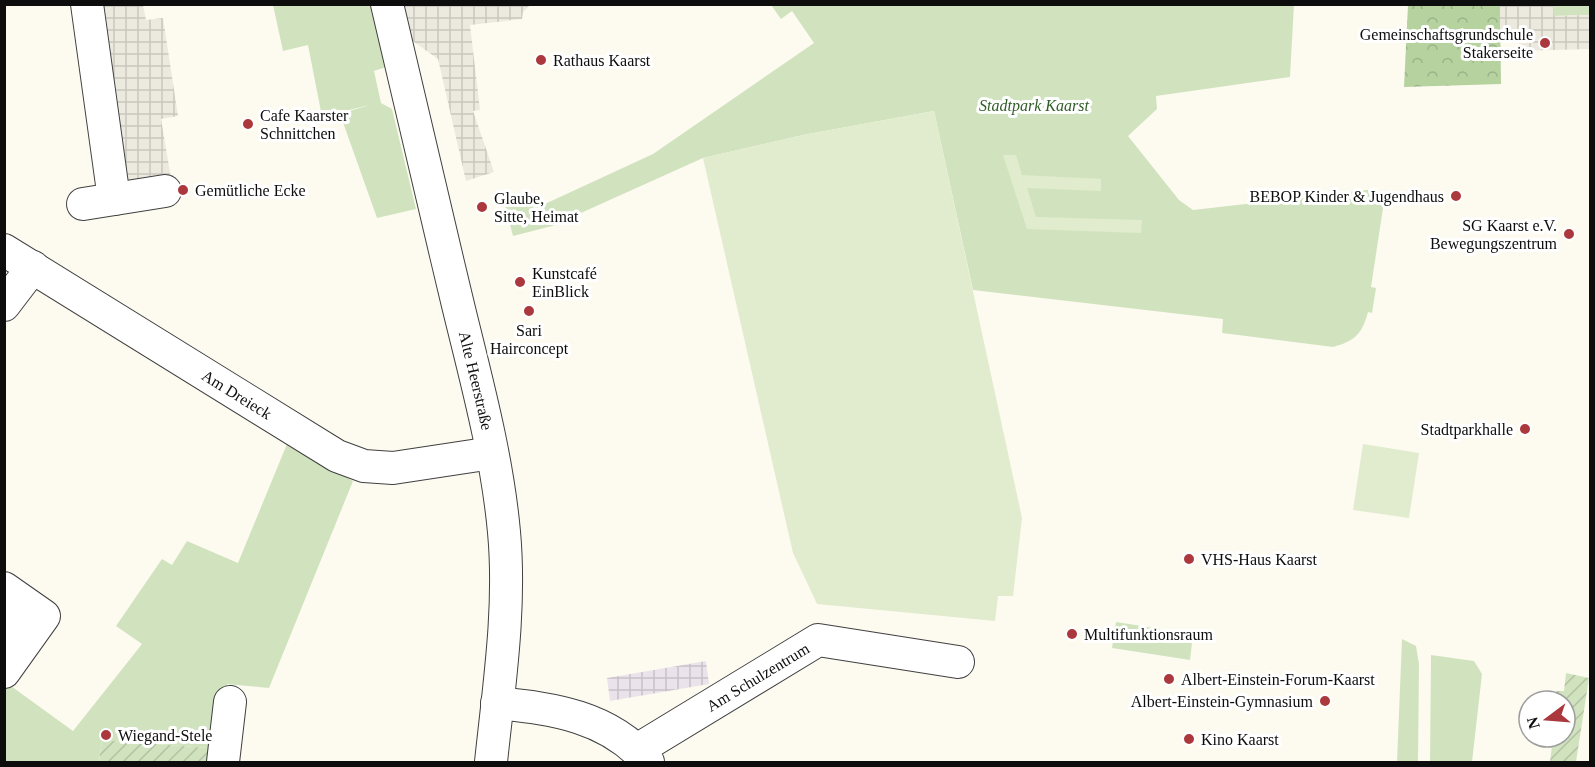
<svg xmlns="http://www.w3.org/2000/svg" width="1595" height="767" font-family="Georgia,serif">
	<style>
		.industrial { fill: url(#industrial-grid) }
		.grass { fill: #d1e3be }
		.forest { fill: url(#forest-crowns) }
		.garden { fill: url(#garden-furrows) }
		.pitch { fill: #e1ecce }
		.plaza { fill: url(#plaza-grid) }
		.lines { fill: none; stroke-linecap: round; stroke-linejoin: round }
		.minor-casing { stroke: #404040; stroke-width: 34 }
		.minor { stroke: #fff; stroke-width: 32 }
		.poi-dot { fill: #ab383c; stroke: #fff; stroke-width: 2 }
		.labels { text-anchor: middle; dominant-baseline: central; stroke-width: 6; stroke-linejoin: round; paint-order: stroke }
		.poi-label { font-size: 16px; fill: #0d0d0d; stroke: #fff; text-anchor: start }
		.park-label { font-size: 16px; font-style: italic; fill: #315d26; stroke: #fff }
		.street-label { font-size: 16px; fill: #0d0d0d; stroke: #fff }
	</style>
	<defs>
		<pattern id="industrial-grid" width="8" height="8" patternUnits="userSpaceOnUse" patternTransform="scale(1.5)"><rect width="8" height="8" fill="#eae3eb"/><path d="M0 4h8M4 0v8" fill="none" stroke="#c8c2c8"/></pattern>
		<pattern id="forest-crowns" width="20" height="18" patternUnits="userSpaceOnUse" patternTransform="scale(1.5)"><rect width="20" height="18" fill="#b5d29f"/><path d="M2 6a3 3 0 1 1 6 0M12 15a3 3 0 1 1 6 0" fill="none" stroke="#9ab388"/></pattern>
		<pattern id="garden-furrows" width="10" height="10" patternUnits="userSpaceOnUse" patternTransform="scale(1.5)"><rect width="10" height="10" fill="#d1e3be"/><path d="M-1 1l2-2M0 10L10 0M9 11l2-2" fill="none" stroke="#b2c2a2"/></pattern>
		<pattern id="plaza-grid" width="8" height="8" patternUnits="userSpaceOnUse" patternTransform="scale(1.5)"><rect width="8" height="8" fill="#ece9df"/><path d="M0 4h8M4 0v8" fill="none" stroke="#c9c7be"/></pattern>
	</defs>
	<rect width="100%" height="100%" fill="#fdfbf0"/>
	<path class="industrial" d="M706 661 709 684 610 701 607 678Z"/>
	<path class="grass" d="M1294 4 1290 77 1156 96 1157 109 1128 136 1179 200 1193 210 1375 189 1387 206 1383 208 1371 287 1376 288 1372 313 1368 312C1362 334 1355 341 1333 347L1222 333 1223 319 973 290 934 111 803 135 703 158 552 226 513 236 504 202 525 192 534 209 653 154 814 43 792 11 781 19 771 5Z
		M273 5H371L386 67 374 71 381 103 392 109 416 209 377 218 340 114 369 105 322 117 308 45 283 51Z
		M1553 5H1590V15L1553 16Z
		M287 444 353 481 269 688 227 684 222 749 102 740 99 762H5L4 681 73 731 142 644 116 626 162 559 172 565 187 541 238 563Z
		M1116 622 1193 634 1190 660 1112 648Z
		M1402 639 1416 646 1419 664 1418 762H1397Z
		M1431 655 1474 661 1482 674 1472 762H1430Z"/>
	<path class="forest" d="M1408 5H1500L1501 84 1404 87Z"/>
	<path class="garden" d="M1566 673 1589 678 1576 762H1550L1552 745 1549 744 1550 737H1565V701H1555L1556 691H1564Z
		M102 740 222 749 220 762H99Z"/>
	<path class="pitch" d="M934 111 1022 518 1013 596H998L995 621 817 604 793 553 703 158 803 135Z
		M1003 155H1016L1022 175 1101 179V191L1027 188 1036 217 1142 220 1141 233 1027 229Z
		M1363 444 1419 453 1409 518 1353 510Z"/>
	<path class="plaza" d="M82 5H143L146 20 163 18 178 116 161 119 173 190 110 200Z
		M399 5H530L523 12 522 19 470 25 480 110 473 111 494 172 466 181 438 59 407 37Z
		M1500 5H1553L1554 16 1590 15V49L1519 51V35H1500Z"/>
	<g class="lines">
		<g class="minor-casing">
			<g id="minor">
				<path d="M87 4 114 199"/>
				<path id="s1" d="M387 4C411 105 434 205 458 305 476 379 497 455 504 532 511 608 499 686 491 762"/>
				<path d="M83 204 165 191"/>
				<path id="s2" d="M4 250 337 456 364 466 393 468 492 453"/>
				<path d="M4 305 33 267"/>
				<path d="M4 588 44 616 4 672"/>
				<path d="M4 624 26 640"/>
				<path d="M497 703C554 709 608 716 648 762"/>
				<path id="s3" d="M637 750 818 640 958 662"/>
				<path d="M223 762 230 702"/>
			</g>
		</g>
		<use href="#minor" class="minor"/>
	</g>
	<g class="poi-dot">
		<circle cx="1545" cy="43" r="6"/>
		<circle cx="541" cy="60" r="6"/>
		<circle cx="248" cy="124" r="6"/>
		<circle cx="183" cy="190" r="6"/>
		<circle cx="1456" cy="196" r="6"/>
		<circle cx="482" cy="207" r="6"/>
		<circle cx="1569" cy="234" r="6"/>
		<circle cx="520" cy="282" r="6"/>
		<circle cx="529" cy="311" r="6"/>
		<circle cx="1525" cy="429" r="6"/>
		<circle cx="1189" cy="559" r="6"/>
		<circle cx="1072" cy="634" r="6"/>
		<circle cx="1169" cy="679" r="6"/>
		<circle cx="1325" cy="701" r="6"/>
		<circle cx="106" cy="735" r="6"/>
		<circle cx="1189" cy="739" r="6"/>
	</g>
	<g class="labels">
		<g class="poi-label">
			<text x="1533" y="34" text-anchor="end">Gemeinschaftsgrundschule<tspan x="1533" dy="18">Stakerseite</tspan></text>
			<text x="553" y="60">Rathaus Kaarst</text>
			<text x="260" y="115">Cafe Kaarster<tspan x="260" dy="18">Schnittchen</tspan></text>
			<text x="195" y="190">Gemütliche Ecke</text>
			<text x="1444" y="196" text-anchor="end">BEBOP Kinder &amp; Jugendhaus</text>
			<text x="494" y="198">Glaube,<tspan x="494" dy="18">Sitte, Heimat</tspan></text>
			<text x="1557" y="225" text-anchor="end">SG Kaarst e.V.<tspan x="1557" dy="18">Bewegungszentrum</tspan></text>
			<text x="532" y="273">Kunstcafé<tspan x="532" dy="18">EinBlick</tspan></text>
			<text x="529" y="330" text-anchor="middle">Sari<tspan x="529" dy="18">Hairconcept</tspan></text>
			<text x="1513" y="429" text-anchor="end">Stadtparkhalle</text>
			<text x="1201" y="559">VHS-Haus Kaarst</text>
			<text x="1084" y="634">Multifunktionsraum</text>
			<text x="1181" y="679">Albert-Einstein-Forum-Kaarst</text>
			<text x="1313" y="701" text-anchor="end">Albert-Einstein-Gymnasium</text>
			<text x="118" y="735">Wiegand-Stele</text>
			<text x="1201" y="739">Kino Kaarst</text>
		</g>
		<g class="park-label">
			<text x="1034" y="105">Stadtpark Kaarst</text>
		</g>
		<g class="street-label">
			<text stroke="none"><textPath href="#s1" startOffset="387">Alte Heerstraße</textPath></text>
			<text stroke="none"><textPath href="#s2" startOffset="274">Am Dreieck</textPath></text>
			<text stroke="none"><textPath href="#s3" startOffset="141">Am Schulzentrum</textPath></text>
		</g>
	</g>
	<rect width="1595" height="767" fill="none" stroke="#0d0d0d" stroke-width="12"/>
	<g transform="translate(1547 719) rotate(254)"><circle r="28" fill="#ffffff" stroke="#9e9e9e" stroke-width="1.5"/>
	<path d="M0-4.5L10 22L0 15L-10 22Z" fill="#ab383c"/>
	<text y="-9" font-size="16" font-weight="bold" text-anchor="middle" fill="#0d0d0d">N</text>
	</g>
</svg>
